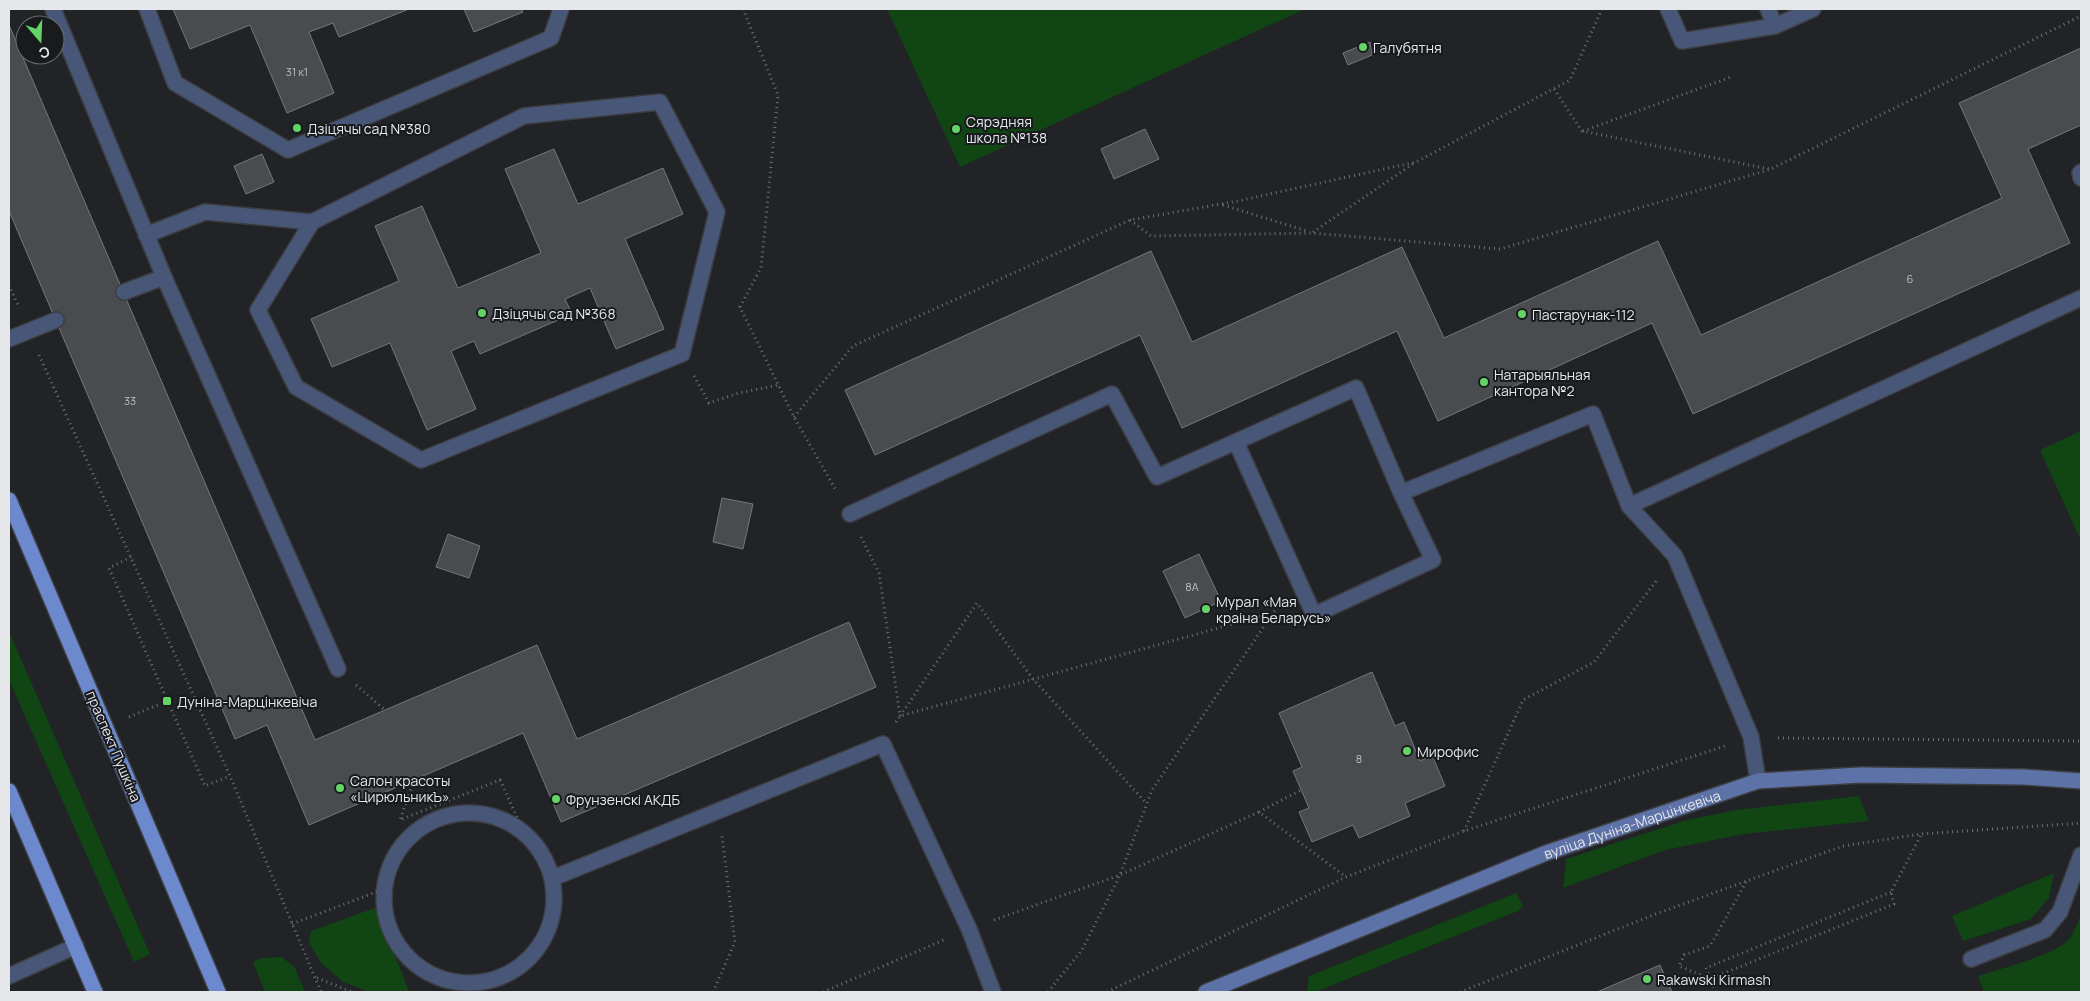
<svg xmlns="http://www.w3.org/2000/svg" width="2090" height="1001" font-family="Manrope,sans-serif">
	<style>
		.green { fill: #114514 }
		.building { fill: #494b4f; stroke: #75777b }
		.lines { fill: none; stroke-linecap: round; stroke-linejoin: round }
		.lane-casing { stroke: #3d3e42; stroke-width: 18 }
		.secondary-casing { stroke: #3d3e42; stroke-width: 18 }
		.primary-casing { stroke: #3d3e42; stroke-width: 18 }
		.path { stroke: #707175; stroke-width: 3; stroke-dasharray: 1 4; stroke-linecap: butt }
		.lane { stroke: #485778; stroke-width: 15 }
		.secondary { stroke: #5d73a8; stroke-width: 15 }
		.primary { stroke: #6c89cd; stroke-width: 15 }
		.poi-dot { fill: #65d467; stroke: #181a1d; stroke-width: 2 }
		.labels { text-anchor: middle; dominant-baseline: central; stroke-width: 4; stroke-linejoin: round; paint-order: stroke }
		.number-label { font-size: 11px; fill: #bfc0c3 }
		.poi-label { font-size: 14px; fill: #e6e7ea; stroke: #181a1d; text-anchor: start }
		.street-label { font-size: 14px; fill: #e6e7ea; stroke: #181a1d }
	</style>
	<rect width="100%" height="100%" fill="#212327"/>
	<path class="green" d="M887 9H1305L960 167Z
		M2081 431V541L2040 450Z
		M9 632 150 954 134 962 9 680Z
		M1859 796 1869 821 1744 834 1665 850 1563 888 1566 859 1687 820 1736 810Z
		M2054 873 2049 898 2031 919 1963 941 1952 916Z
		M1516 893 1523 906 1518 911 1315 992H1307L1309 976Z
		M377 907 409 992H370L343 982 321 963 309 943 311 931Z
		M2081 913V992H1984L1978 976C2000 969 2048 956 2065 943 2073 937 2078 923 2081 913Z
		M282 957 295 968 305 992H265L253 962 261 958Z"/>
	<path class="building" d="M173 9H409L339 37 333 23 309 32 334 93 287 113 250 25 190 49Z
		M464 9H521L523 12 474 32Z
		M9 25 315 740 537 645 577 739 849 622 876 687 561 822 523 733 309 825 267 725 235 739 9 211Z
		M1370 42 1372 55 1348 65 1343 53Z
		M2081 48V125L2028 149 2070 243 1693 414 1652 323 1438 421 1397 331 1182 428 1140 335 875 455 845 390 1151 251 1192 342 1402 247 1444 338 1658 241 1701 335 2002 198 1959 103Z
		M1145 129 1159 159 1114 179 1101 149Z
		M554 149 578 204 663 168 683 214 625 239 664 329 616 349 590 288 565 299 572 314 480 354 474 341 451 351 476 409 427 430 390 343 332 367 311 319 399 281 375 226 422 206 458 288 541 253 505 169Z
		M262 154 274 182 246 194 234 166Z
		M722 498 753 504 743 549 713 542Z
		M448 534 480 546 469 578 436 567Z
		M1199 554 1221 601 1185 618 1163 571Z
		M1372 672 1395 726 1404 722 1420 761 1432 755 1445 786 1405 803 1410 816 1359 838 1353 825 1312 842 1299 812 1309 808 1293 771 1302 767 1279 713Z
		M1660 965 1672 992H1597Z"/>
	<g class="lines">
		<g class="lane-casing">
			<path id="lane" d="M53 9 164 277 338 669
				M147 9 175 83 288 150 551 38 561 9
				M1668 9 1682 41 1775 26 1813 9
				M1768 9 1775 26
				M2081 172 2080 173 2081 178
				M146 235 205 212 312 222 524 116 660 102 717 212 682 354 421 460 296 387 258 310 312 222
				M124 292 164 277
				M9 339 56 320
				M1236 442 1314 615 1433 560 1401 493
				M1629 506 2081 298
				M850 514 1112 394 1157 477 1356 388 1401 493 1593 414 1629 506 1675 556 1751 737 1758 781
				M384 898a85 85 0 1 1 170 0a85 85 0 1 1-170 0Z
				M553 878 883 744 969 929 993 992
				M1971 959 2045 930 2060 912 2081 855
				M9 976 76 946"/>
		</g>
		<g class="secondary-casing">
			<g id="secondary">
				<path id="s1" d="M1206 992 1546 853 1758 781 1861 775 2024 777 2081 781"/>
			</g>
		</g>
		<g class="primary-casing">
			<path id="primary" d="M9 500 218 992
				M9 791 95 992"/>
		</g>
		<path class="path" d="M743 9 778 95 761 268 740 307 794 417 837 492
			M1554 89 1582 131 1769 169
			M1583 131 1731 77
			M1223 205 1307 231
			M1130 220 1151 236 1312 233 1500 249 1771 169 2081 16
			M1313 232 1413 164
			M9 285 19 308
			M39 355 230 776 321 992
			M694 376 709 403 739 393 778 385
			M794 417 853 346 1130 220 1238 201 1416 162 1570 80 1602 9
			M861 537 879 573 900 716 977 603 1033 679 1147 804
			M131 557 109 568 205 786 230 776
			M356 685 386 711
			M129 717 167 701
			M896 722 900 716 1273 613
			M1778 738 2081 741
			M414 780 400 820 500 780 536 859
			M1259 812 1301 790
			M1464 831 1523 700 1594 662 1657 580
			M1746 882 1710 946 1684 955 1679 966 1710 979 1894 904 1891 892 1921 835
			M994 920 1120 875 1259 812 1346 877
			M292 924 384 889
			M317 978 352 992
			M713 992 735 942 722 836
			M823 992 946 939
			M1048 992 1082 950 1120 875 1152 790 1280 603
			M1107 992 1346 877 1464 831 1725 746
			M1460 992 1653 915 1843 846 1921 834 2081 823
			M1716 992 1706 968 1891 892"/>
		<use href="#lane" class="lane"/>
		<use href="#secondary" class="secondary"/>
		<use href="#primary" class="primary"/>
	</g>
	<g class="poi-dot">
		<circle cx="1363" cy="47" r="5"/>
		<circle cx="297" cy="128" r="5"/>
		<circle cx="956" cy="129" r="5"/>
		<circle cx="482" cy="313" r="5"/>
		<circle cx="1522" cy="314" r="5"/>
		<circle cx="1484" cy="382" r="5"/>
		<circle cx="1206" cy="609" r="5"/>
		<rect x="162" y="696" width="10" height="10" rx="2.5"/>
		<circle cx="1407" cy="751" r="5"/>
		<circle cx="340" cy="788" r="5"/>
		<circle cx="556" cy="799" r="5"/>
		<circle cx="1647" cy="979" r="5"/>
	</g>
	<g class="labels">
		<g class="number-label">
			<text x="297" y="71">31 к1</text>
			<text x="1910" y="278">6</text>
			<text x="130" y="400">33</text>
			<text x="1192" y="586">8А</text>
			<text x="1359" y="758">8</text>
		</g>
		<g class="poi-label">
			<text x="1373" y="47">Галубятня</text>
			<text x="966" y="121">Сярэдняя<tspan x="966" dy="16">школа №138</tspan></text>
			<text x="307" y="128">Дзіцячы сад №380</text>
			<text x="492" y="313">Дзіцячы сад №368</text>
			<text x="1532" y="314">Пастарунак-112</text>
			<text x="1494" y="374">Натарыяльная<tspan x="1494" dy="16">кантора №2</tspan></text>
			<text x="1216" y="601">Мурал «Мая<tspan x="1216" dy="16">краіна Беларусь»</tspan></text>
			<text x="177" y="701">Дуніна-Марцінкевіча</text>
			<text x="1417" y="751">Мирофис</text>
			<text x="350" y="780">Салон красоты<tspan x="350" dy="16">«ЦирюльникЪ»</tspan></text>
			<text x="566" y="799">Фрунзенскі АКДБ</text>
			<text x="1657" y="979">Rakawski Kirmash</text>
		</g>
		<g class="street-label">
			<text transform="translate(114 746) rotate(67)">праспект Пушкіна</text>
			<text stroke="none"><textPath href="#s1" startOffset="458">вуліца Дуніна-Марцінкевіча</textPath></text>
		</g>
	</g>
	<rect width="2090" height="1001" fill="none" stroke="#e6e7ea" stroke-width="20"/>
	<g transform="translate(40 40) rotate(161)"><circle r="24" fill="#181a1d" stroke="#6a6c6f"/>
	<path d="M0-4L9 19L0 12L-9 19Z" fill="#65d467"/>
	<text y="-8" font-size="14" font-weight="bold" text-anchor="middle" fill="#e6e7ea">С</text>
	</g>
</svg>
